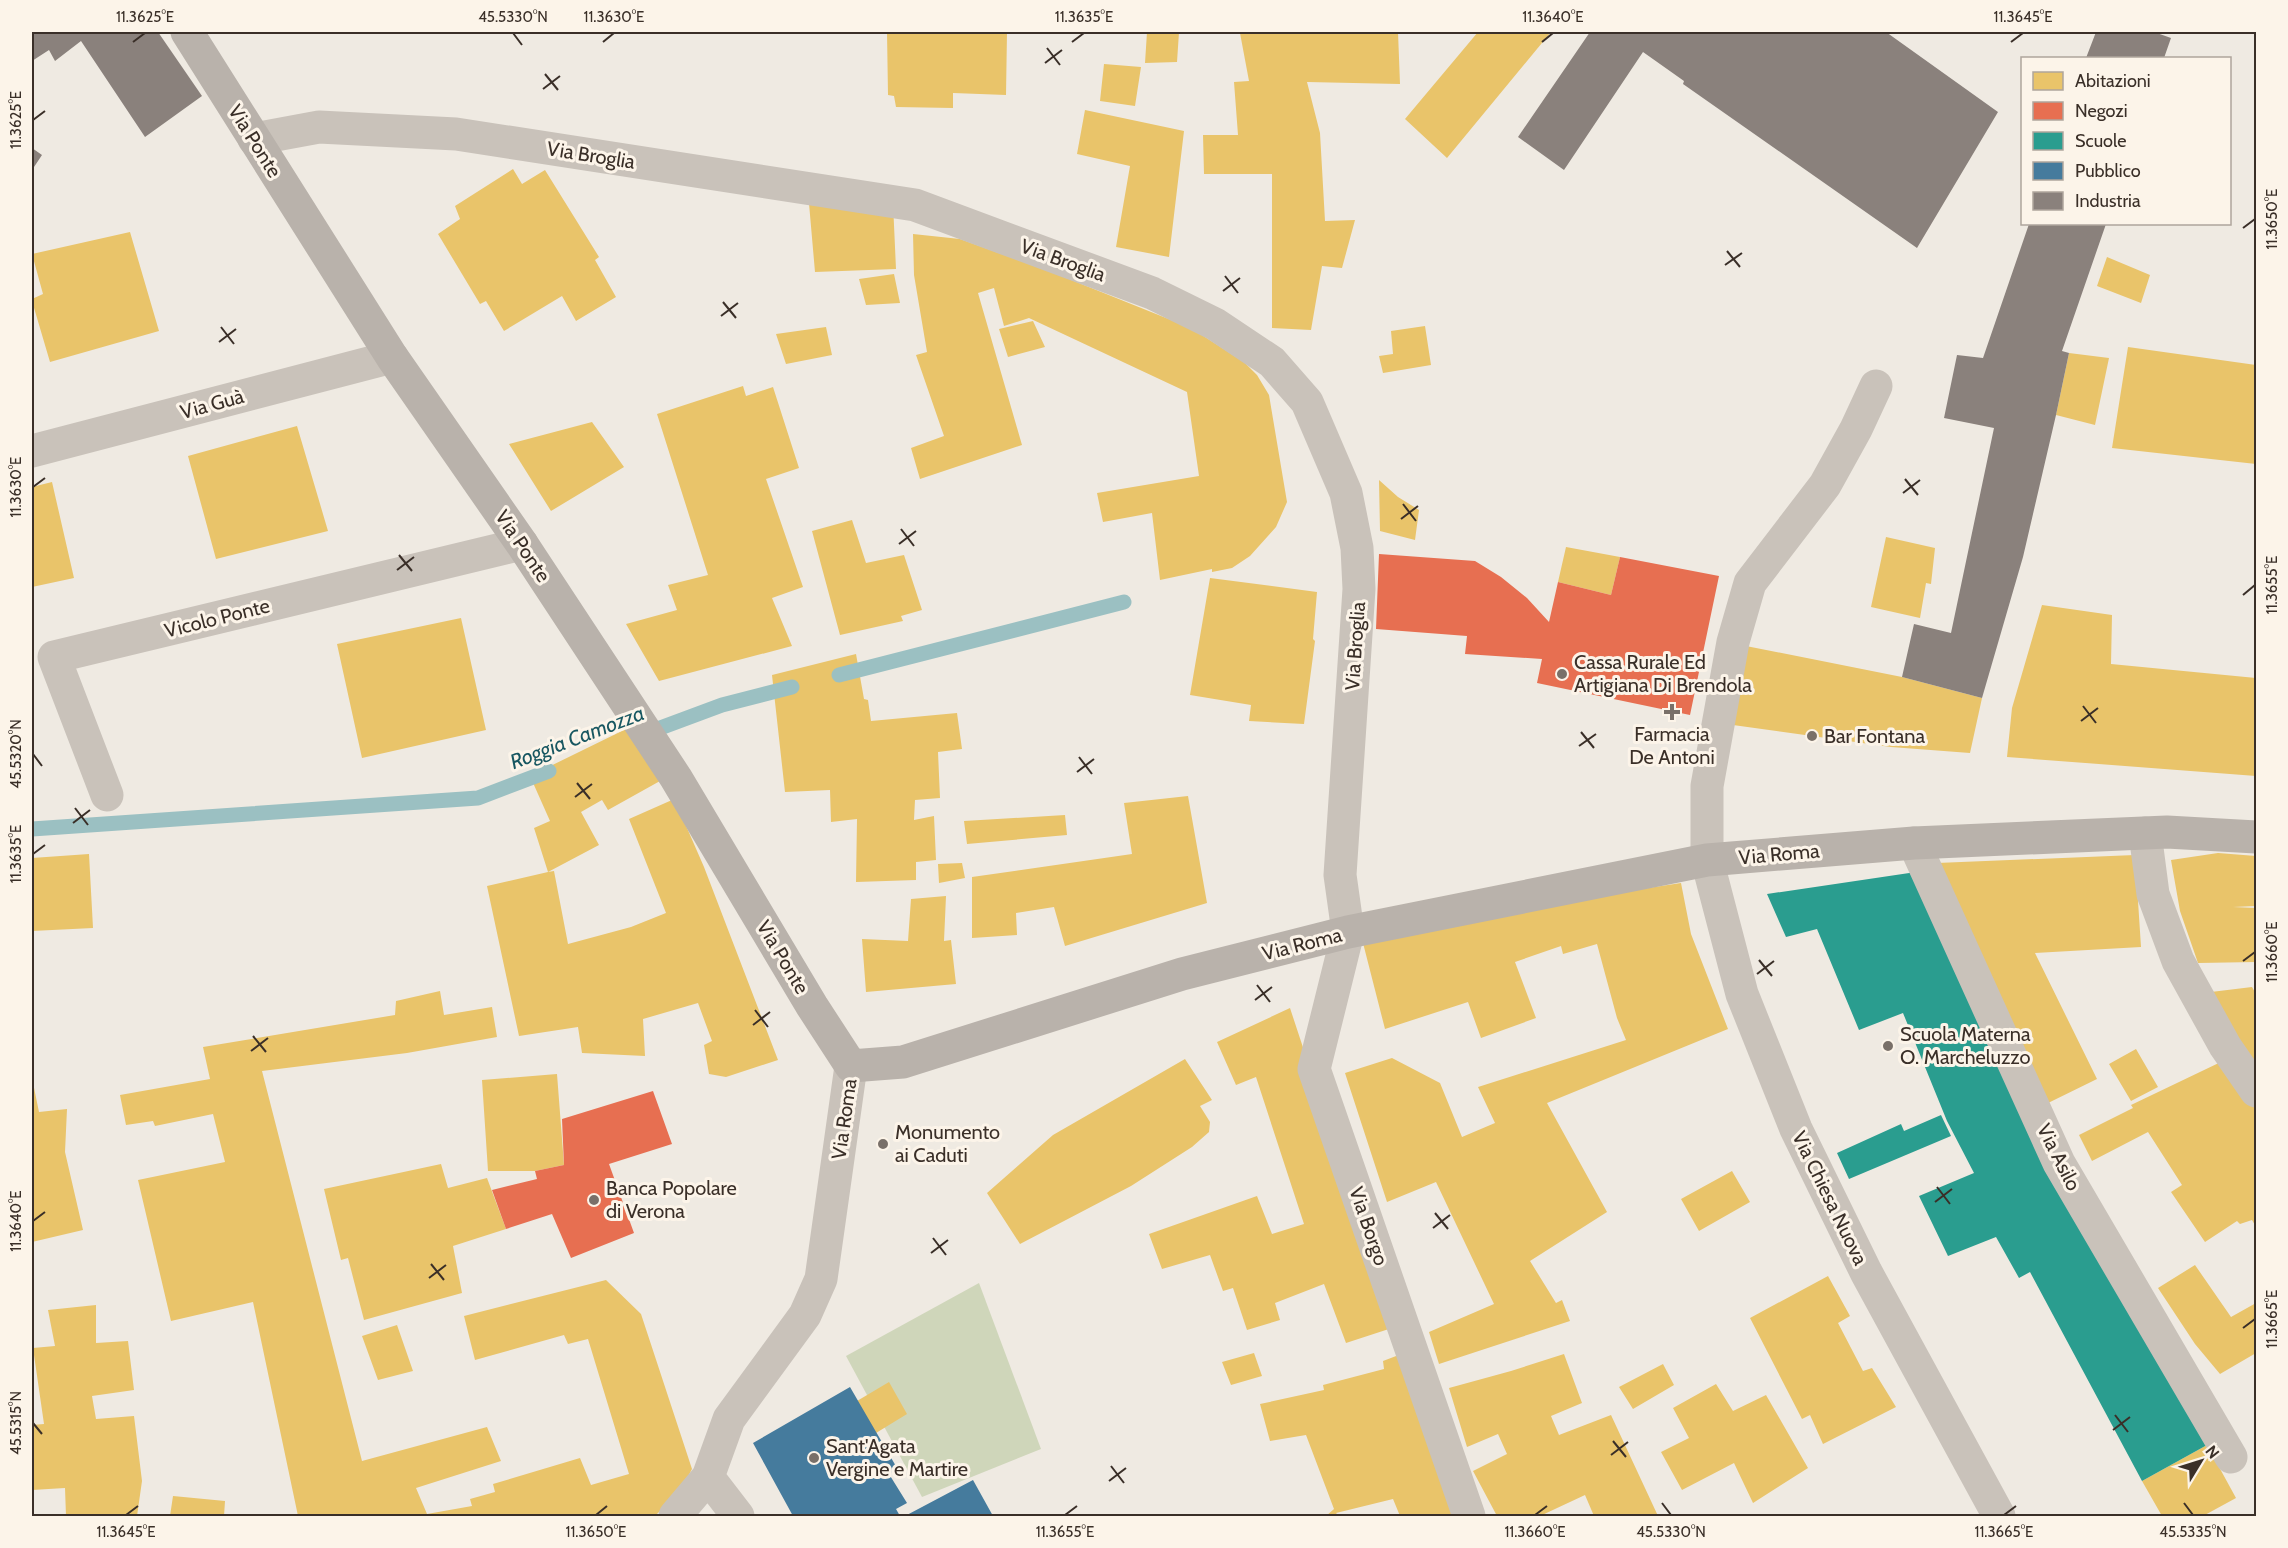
<svg xmlns="http://www.w3.org/2000/svg" width="2288" height="1548" font-family="Cabin,sans-serif">
	<style>
		.green { fill: #cfd6ba }
		.homes { fill: #e9c46a }
		.shops { fill: #e76f51 }
		.schools { fill: #2a9d8f }
		.public { fill: #457b9d }
		.industry { fill: #8a817c }
		.lines { fill: none; stroke-linecap: round; stroke-linejoin: round }
		.stream { stroke: #9bc0c2; stroke-width: 15 }
		.street { stroke: #c9c2ba; stroke-width: 33 }
		.secondary { stroke: #b9b2ab; stroke-width: 33 }
		.ticks { fill: none; stroke: #3a2f28; stroke-width: 2 }
		.poi-dot { fill: #797069; stroke: #fcf4e9; stroke-width: 2 }
		.labels { text-anchor: middle; dominant-baseline: central; stroke-width: 6; stroke-linejoin: round; paint-order: stroke }
		.street-label { font-size: 20px; fill: #3a2f28; stroke: #fcf4e9 }
		.poi-label { font-size: 20px; fill: #3a2f28; stroke: #fcf4e9; text-anchor: start }
		.water-label { font-size: 21px; font-style: italic; fill: #185761; stroke: #fcf4e9 }
		.neatline { fill: none; stroke: #3a2f28; stroke-width: 2 }
		.ticks-label { font-size: 15px; text-anchor: middle; fill: #3a2f28 }
	</style>
	<rect width="100%" height="100%" fill="#efeae2"/>
	<path class="green" d="M979 1283 1041 1449 922 1497 846 1356Z"/>
	<path class="homes" d="M887 32H1007L1006 95 953 93V108L896 107 894 96 888 95Z
		M1147 32H1179L1177 62 1145 63Z
		M1207 32H1398L1400 84 1307 82 1320 133 1325 221 1355 220 1342 268 1322 266 1311 330 1272 328V174H1204L1203 135H1238L1234 82 1249 81 1240 33 1207 34Z
		M1478 32H1551L1447 158 1405 119Z
		M1104 64 1141 67 1135 106 1100 101Z
		M1085 110 1184 131 1169 257 1116 247 1130 166 1077 154Z
		M513 169 522 184 545 170 599 257 595 260 616 297 576 321 562 296 504 331 486 301 480 304 438 234 460 219 455 206Z
		M808 192 893 203 896 269 815 272Z
		M130 232 159 331 50 362 32 301V299L43 294 32 254Z
		M913 234 960 239 1049 271 1191 328 1244 362 1257 375 1269 395 1287 502 1276 527 1250 556 1232 568 1212 572V569L1160 580 1152 513 1103 522 1097 493 1199 476 1187 392 1029 318 1004 326 994 288 978 293 1022 445 920 479 911 448 944 436 916 355 927 352 914 275Z
		M2107 257 2150 275 2141 303 2097 286Z
		M894 274 900 303 866 305 859 279Z
		M1033 321 1045 347 1008 357 999 329Z
		M1425 326 1431 365 1383 373 1379 356 1393 354 1391 331Z
		M826 327 832 355 786 364 776 334Z
		M2128 347 2256 365V464L2112 448Z
		M2069 353 2109 358 2095 425 2056 415Z
		M743 386 746 396 773 387 799 468 766 479 803 587 772 598 792 646 659 681 626 624 677 610 668 585 708 575 657 414Z
		M592 422 624 467 551 511 509 444Z
		M297 426 328 531 216 559 188 456Z
		M1379 480 1398 497 1419 510 1415 540 1380 531Z
		M52 482 74 578 32 587V487Z
		M852 520 866 563 904 555 922 610 901 616 903 621 840 635 812 531Z
		M1886 537 1935 548 1931 584 1926 583 1920 618 1871 607Z
		M1566 547 1620 557 1611 595 1558 582Z
		M1210 578 1317 592 1313 639 1315 641 1304 724 1249 721 1251 705 1190 695Z
		M2042 605 2112 615 2111 664 2256 678V776L2007 757 2012 708Z
		M461 618 486 730 362 758 337 644Z
		M1746 646 1902 677 1982 698 1970 753 1891 747 1733 725Z
		M856 654 864 699 868 700 871 721 957 713 962 749 938 752 940 798 915 800 914 820 934 816 936 860 916 862V880L856 882 857 819 831 822 830 790 785 792 772 675Z
		M628 728 660 781 608 810 602 800 581 812 599 845 548 872 554 871 568 944 631 927 666 913 629 819 672 800 687 828 704 867 778 1060 726 1077 709 1074 704 1045 712 1041 698 1003 643 1019 645 1056 582 1053 578 1027 519 1036 487 886 548 872 534 828 550 821 530 776Z
		M1188 796 1207 903 1065 946 1054 907 1016 913 1017 935 972 938V877L1132 854 1124 803Z
		M1065 815 1067 835 967 844 964 821Z
		M2218 853 2256 856V906L2233 907 2256 908V962L2198 963 2180 911 2171 860Z
		M89 854 93 928 32 931V858Z
		M2135 855 2141 947 2035 953 2097 1079 2044 1105 1937 863Z
		M962 863 965 878 939 883 938 864Z
		M1681 883 1691 934 1728 1029 1547 1103 1607 1212 1530 1261 1556 1303 1562 1300 1570 1321 1439 1364 1429 1332 1494 1304 1436 1182 1387 1202 1345 1073 1392 1058 1440 1083 1462 1137 1495 1123 1478 1087 1626 1040 1617 1018 1597 944 1563 954 1561 946 1515 962 1536 1018 1481 1038 1468 1002 1385 1029 1363 943 1550 903Z
		M946 896 944 941 951 940 956 984 866 992 862 939 908 941 911 899Z
		M2252 987 2256 994V1075L2211 992Z
		M440 991 444 1015 492 1007 497 1037 407 1053 262 1071 362 1461 487 1427 501 1461 416 1488 427 1514 472 1506 470 1499 495 1492 493 1484 580 1458 591 1485 629 1474 588 1339 568 1344 564 1335 475 1360 464 1316 606 1280 641 1314 692 1469 681 1490 655 1516H298L253 1302 171 1321 138 1180 225 1162 213 1114 155 1126 153 1121 126 1125 120 1095 210 1079 203 1047 395 1015 396 1001Z
		M1290 1008 1395 1327 1346 1343 1324 1284 1275 1303 1280 1320 1247 1330 1233 1288 1223 1291 1210 1255 1162 1269 1149 1234 1257 1196 1272 1234 1304 1224 1256 1077 1236 1085 1217 1042Z
		M2136 1049 2158 1087 2131 1101 2109 1064Z
		M1185 1059 1212 1100 1200 1106 1210 1122 1209 1132 1192 1147 1131 1186 1020 1244 987 1193 1053 1135Z
		M2225 1060 2256 1106V1227L2252 1220 2240 1224 2237 1221 2205 1242 2171 1192 2182 1185 2148 1132 2092 1161 2079 1135 2133 1108 2131 1105Z
		M557 1074 564 1165 535 1171H488L482 1080Z
		M32 1078 39 1112 67 1109 65 1152 83 1230 32 1242Z
		M441 1164 448 1188 487 1178 506 1229 453 1246 462 1293 364 1320 348 1258 341 1260 324 1189Z
		M1732 1171 1750 1202 1699 1231 1681 1199Z
		M2195 1265 2231 1317 2256 1303V1353L2220 1374 2195 1344 2158 1288Z
		M1828 1276 1850 1316 1838 1323 1863 1371 1872 1368 1896 1407 1823 1444 1810 1415 1802 1419 1750 1318Z
		M96 1305V1343L128 1341 134 1390 92 1396 96 1419 134 1416 142 1481 137 1516H66L65 1488 32 1490V1425L44 1424 33 1348 55 1346 48 1310Z
		M397 1325 413 1371 378 1380 362 1336Z
		M1254 1353 1262 1376 1231 1385 1222 1362Z
		M1404 1353 1462 1516H1400L1393 1499 1336 1513 1339 1516H1326L1334 1509 1306 1435 1270 1441 1260 1404 1324 1390 1323 1385 1384 1369 1383 1361Z
		M1564 1354 1582 1403 1551 1416 1559 1435 1611 1415 1658 1516H1594L1585 1495 1540 1516H1497L1473 1471 1507 1454 1498 1434 1467 1447 1449 1388 1511 1371Z
		M1663 1364 1674 1385 1633 1409 1619 1387Z
		M889 1382 907 1414 876 1433 857 1401Z
		M1716 1384 1733 1411 1766 1395 1808 1468 1753 1503 1734 1463 1682 1490 1661 1452 1689 1438 1673 1408Z
		M2207 1445 2236 1498 2203 1516H2162L2142 1481Z
		M173 1496 225 1501 224 1516H170Z"/>
	<path class="shops" d="M1379 554 1475 561 1501 577 1527 598 1549 622 1558 582 1611 595 1620 557 1719 576 1690 715 1537 683 1542 659 1465 654 1467 636 1376 629Z
		M653 1091 672 1144 609 1164 634 1233 571 1258 552 1214 506 1229 492 1190 537 1179 535 1171 564 1165 562 1119Z"/>
	<path class="schools" d="M1916 872 2207 1445 2142 1481 2030 1272 2019 1278 1996 1237 1948 1256 1919 1196 1974 1173 1947 1121 1903 1013 1859 1030 1817 929 1786 937 1767 894Z
		M1941 1115 1951 1136 1849 1179 1837 1153 1901 1124 1904 1131Z"/>
	<path class="public" d="M850 1387 897 1468 889 1474 907 1503 896 1509 900 1516H793L753 1443Z
		M973 1480 993 1516H905Z"/>
	<path class="industry" d="M32 32H158L202 96 145 137 81 41 55 61 49 50 32 61Z
		M1590 32H1886L1998 112 1917 248 1683 84 1684 81 1643 52 1564 170 1518 137Z
		M2096 32H2154L2171 38 2164 58H2086Z
		M32 148 42 155 32 170Z
		M2029 224H2106L2062 351 2069 353 2056 415 2023 557 1982 698 1902 677 1914 624 1951 633 1994 428 1944 418 1957 355 1983 358Z"/>
	<g class="lines">
		<path class="stream" d="M839 675 1124 602
			M644 734 722 705 792 687
			M32 829 478 798 549 771"/>
		<path class="street" d="M254 139 319 127 456 134 915 205 1152 293 1215 324 1272 362 1307 402 1346 493 1357 548 1359 589 1340 875 1348 932 1314 1069 1469 1516
			M1876 386 1856 429 1825 485 1750 583 1733 642 1707 786V860L1742 994 1796 1129 1866 1272 1999 1516
			M32 451 392 357
			M107 795 54 657 522 544
			M2145 833 2153 894 2178 961 2225 1046 2256 1091
			M1914 843 2059 1163 2231 1457
			M708 1477 738 1516
			M675 1516 708 1477 729 1419 805 1315 821 1279 851 1066"/>
		<path class="secondary" d="M187 32 392 357 522 544 676 778 812 1006 851 1066 903 1062 1182 974 1348 932 1707 860 1914 843 2167 832 2256 837"/>
	</g>
	<path class="ticks" d="M513 33 522 45M133 42 145 33M603 42 614 33M1072 42 1084 33M1542 42 1553 33M2011 42 2023 33M1047 48 1060 65M1045 63 1062 50M545 74 558 90M543 89 560 76M33 120 45 111M2243 228 2255 219M1727 251 1740 267M1725 265 1742 253M1225 276 1238 293M1223 291 1240 278M723 302 736 318M721 316 738 303M221 327 234 344M219 342 236 329M1905 479 1918 495M33 487 45 478M1903 493 1920 480M1403 504 1416 521M1401 519 1418 506M901 529 914 546M899 544 916 531M399 555 412 571M397 570 414 557M2243 595 2255 585M2083 706 2096 723M2081 721 2098 708M1581 732 1594 748M1579 746 1596 734M33 754 42 766M1079 757 1092 774M1077 772 1094 759M577 783 590 799M575 797 592 784M75 808 88 825M73 823 90 810M33 854 45 845M1759 960 1772 976M2243 961 2255 952M1757 974 1774 961M1257 985 1270 1002M1255 1000 1272 987M755 1010 768 1027M753 1025 770 1012M253 1036 266 1052M251 1051 268 1038M1937 1187 1950 1204M1935 1202 1952 1189M1435 1213 1448 1229M33 1221 45 1212M1433 1228 1450 1215M933 1238 946 1255M931 1253 948 1240M431 1264 444 1280M429 1278 446 1265M2243 1328 2255 1319M2115 1415 2128 1432M33 1423 42 1434M2113 1430 2130 1417M1613 1441 1626 1457M1611 1455 1628 1442M1111 1466 1124 1483M1109 1481 1126 1468M1662 1503 1671 1515M2184 1503 2193 1515M126 1515 138 1506M596 1515 607 1506M1065 1515 1077 1506M1535 1515 1547 1506M2004 1515 2016 1506"/>
	<g class="poi-dot">
		<circle cx="1562" cy="674" r="6"/>
		<path d="M1669 703h6v6h6v6h-6v6h-6v-6h-6v-6h6z"/>
		<circle cx="1812" cy="736" r="6"/>
		<circle cx="1888" cy="1046" r="6"/>
		<circle cx="883" cy="1144" r="6"/>
		<circle cx="594" cy="1200" r="6"/>
		<circle cx="814" cy="1458" r="6"/>
	</g>
	<g class="labels">
		<g class="street-label">
			<text transform="translate(255 141) rotate(58)">Via Ponte</text>
			<text transform="translate(591 155) rotate(9)">Via Broglia</text>
			<text transform="translate(1063 260) rotate(20)">Via Broglia</text>
			<text transform="translate(212 404) rotate(-15)">Via Guà</text>
			<text transform="translate(523 546) rotate(56)">Via Ponte</text>
			<text transform="translate(217 618) rotate(-14)">Vicolo Ponte</text>
			<text transform="translate(1355 646) rotate(-86)">Via Broglia</text>
			<text transform="translate(1779 854) rotate(-5)">Via Roma</text>
			<text transform="translate(1302 944) rotate(-14)">Via Roma</text>
			<text transform="translate(783 957) rotate(59)">Via Ponte</text>
			<text transform="translate(844 1119) rotate(-82)">Via Roma</text>
			<text transform="translate(2059 1157) rotate(63)">Via Asilo</text>
			<text transform="translate(1830 1198) rotate(64)">Via Chiesa Nuova</text>
			<text transform="translate(1369 1226) rotate(71)">Via Borgo</text>
		</g>
		<g class="poi-label">
			<text x="1574" y="662">Cassa Rurale Ed<tspan x="1574" dy="23">Artigiana Di Brendola</tspan></text>
			<text x="1672" y="734" text-anchor="middle">Farmacia<tspan x="1672" dy="23">De Antoni</tspan></text>
			<text x="1824" y="736">Bar Fontana</text>
			<text x="1900" y="1034">Scuola Materna<tspan x="1900" dy="23">O. Marcheluzzo</tspan></text>
			<text x="895" y="1132">Monumento<tspan x="895" dy="23">ai Caduti</tspan></text>
			<text x="606" y="1188">Banca Popolare<tspan x="606" dy="23">di Verona</tspan></text>
			<text x="826" y="1446">Sant'Agata<tspan x="826" dy="23">Vergine e Martire</tspan></text>
		</g>
		<g class="water-label">
			<text transform="translate(577 737) rotate(-21)">Roggia Camozza</text>
		</g>
	</g>
	<rect width="2288" height="1548" fill="none" stroke="#fcf4e9" stroke-width="66"/>
	<rect x="2021" y="57" width="210" height="168" fill="#fcf4e9" stroke="#aea59c" stroke-width="1.5"/>
	<rect x="2033" y="72" width="30" height="18" fill="#e9c46a" stroke="#aea59c" stroke-width="1.5"/>
	<text x="2075" y="87" font-size="18" fill="#3a2f28">Abitazioni</text>
	<rect x="2033" y="102" width="30" height="18" fill="#e76f51" stroke="#aea59c" stroke-width="1.5"/>
	<text x="2075" y="117" font-size="18" fill="#3a2f28">Negozi</text>
	<rect x="2033" y="132" width="30" height="18" fill="#2a9d8f" stroke="#aea59c" stroke-width="1.5"/>
	<text x="2075" y="147" font-size="18" fill="#3a2f28">Scuole</text>
	<rect x="2033" y="162" width="30" height="18" fill="#457b9d" stroke="#aea59c" stroke-width="1.5"/>
	<text x="2075" y="177" font-size="18" fill="#3a2f28">Pubblico</text>
	<rect x="2033" y="192" width="30" height="18" fill="#8a817c" stroke="#aea59c" stroke-width="1.5"/>
	<text x="2075" y="207" font-size="18" fill="#3a2f28">Industria</text>
	<g transform="translate(2201 1461) rotate(52)" stroke="#fcf4e9" stroke-width="4.5" paint-order="stroke">
	<path d="M0-4.5L10 22L0 15L-10 22Z" fill="#3a2f28"/>
	<text y="-9" font-size="16" font-weight="bold" text-anchor="middle" fill="#3a2f28">N</text>
	</g>
	<rect x="33" y="33" width="2222" height="1482" class="neatline"/>
	<g class="ticks-label">
		<text x="145" y="22">11.3625°E</text>
		<text x="513" y="22">45.5330°N</text>
		<text x="614" y="22">11.3630°E</text>
		<text x="1084" y="22">11.3635°E</text>
		<text x="1553" y="22">11.3640°E</text>
		<text x="2023" y="22">11.3645°E</text>
		<text transform="translate(16 120) rotate(-90)" y="5">11.3625°E</text>
		<text transform="translate(2272 219) rotate(-90)" y="5">11.3650°E</text>
		<text transform="translate(16 487) rotate(-90)" y="5">11.3630°E</text>
		<text transform="translate(2272 585) rotate(-90)" y="5">11.3655°E</text>
		<text transform="translate(16 754) rotate(-90)" y="5">45.5320°N</text>
		<text transform="translate(16 854) rotate(-90)" y="5">11.3635°E</text>
		<text transform="translate(2272 952) rotate(-90)" y="5">11.3660°E</text>
		<text transform="translate(16 1221) rotate(-90)" y="5">11.3640°E</text>
		<text transform="translate(2272 1319) rotate(-90)" y="5">11.3665°E</text>
		<text transform="translate(16 1423) rotate(-90)" y="5">45.5315°N</text>
		<text x="126" y="1537">11.3645°E</text>
		<text x="596" y="1537">11.3650°E</text>
		<text x="1065" y="1537">11.3655°E</text>
		<text x="1535" y="1537">11.3660°E</text>
		<text x="1671" y="1537">45.5330°N</text>
		<text x="2004" y="1537">11.3665°E</text>
		<text x="2193" y="1537">45.5335°N</text>
	</g>
</svg>
